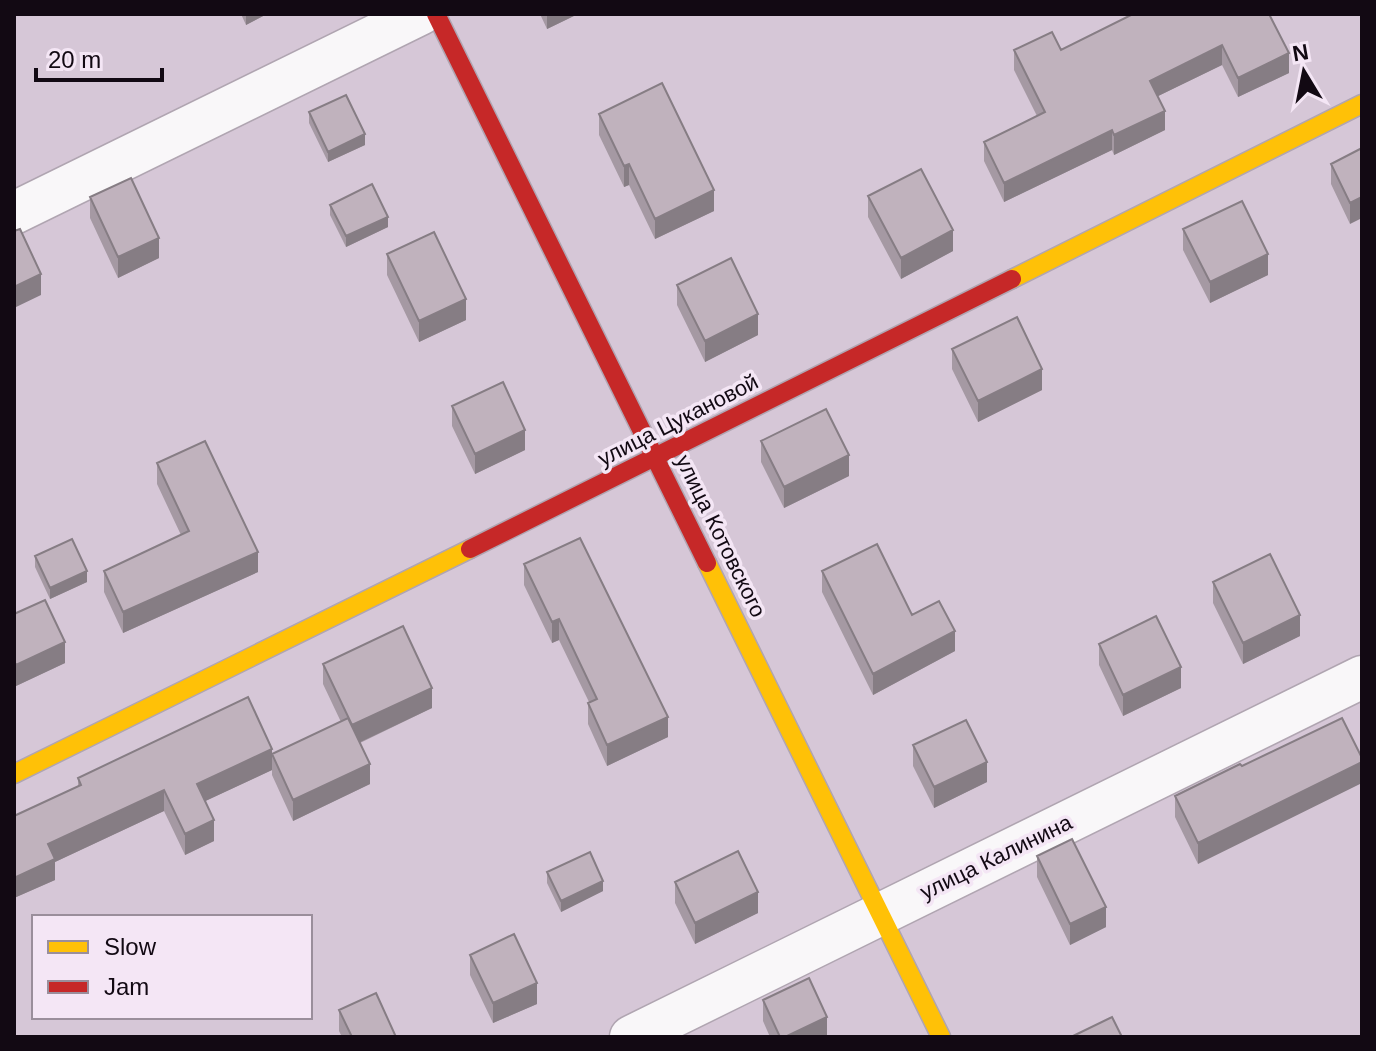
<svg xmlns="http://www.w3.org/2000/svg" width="1376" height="1051" font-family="Helvetica,sans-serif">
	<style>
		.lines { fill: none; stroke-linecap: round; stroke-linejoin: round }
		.street-casing { stroke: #b0a5b1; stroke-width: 45 }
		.slow-casing { stroke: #b0a5b1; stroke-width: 21 }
		.jam-casing { stroke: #b0a5b1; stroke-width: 21 }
		.street { stroke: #f9f7f9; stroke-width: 42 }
		.slow { stroke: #ffc107; stroke-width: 18 }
		.jam { stroke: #c62828; stroke-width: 18 }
		.wall { fill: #a599a3 }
		.shaded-wall { fill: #867d84 }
		.building { fill: #c0b2bd; stroke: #867d84; stroke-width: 2 }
		.labels { text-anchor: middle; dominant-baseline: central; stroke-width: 7; stroke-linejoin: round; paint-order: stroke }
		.street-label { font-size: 22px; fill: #120913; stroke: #f4e6f5 }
	</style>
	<rect width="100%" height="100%" fill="#d6c7d7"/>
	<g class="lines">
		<g class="street-casing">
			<path id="street" d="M14 213 420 14
				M631 1037 1362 677"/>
		</g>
		<g class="slow-casing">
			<path id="slow" d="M1012 279 1362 104
				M707 563 941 1037
				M14 774 470 549"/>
		</g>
		<g class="jam-casing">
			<path id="jam" d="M436 14 707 563
				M470 549 1012 279"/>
		</g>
		<use href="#street" class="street"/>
		<use href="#slow" class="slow"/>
		<use href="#jam" class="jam"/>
	</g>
	<path class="wall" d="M241 14H267L246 25Z
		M540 14H578L547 29Z
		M1269 14 1289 73 1238 97 1222 65 1158 96 1165 130 1114 155 1112 150 1004 202 984 161V142L1037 116 1014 70V50H1061Z
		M309 112 365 145 328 162 309 123Z
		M599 114 714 211 655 239 629 185 624 187 599 135Z
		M1362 148 1350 224 1331 184V164Z
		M868 196 953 251 901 279 868 217Z
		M90 197 159 258 118 278 90 218Z
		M330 205 388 227 346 247 330 215Z
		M1183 229 1268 275 1210 303 1183 250Z
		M387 254 466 320 419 342 387 275Z
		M677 285 758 335 705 362 677 305Z
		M952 349 1042 390 978 422 952 369Z
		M452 406 525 450 475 474 452 426Z
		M761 441 849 476 784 508 761 462Z
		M157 463 258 572 123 633 104 592V571L181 535 157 484Z
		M35 556 87 582 50 599 35 567Z
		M524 564 668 737 607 766 588 724V703L589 702 559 640 552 643 524 585Z
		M822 571 912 615 955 651 873 695 822 592Z
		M1213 582 1300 636 1243 664 1213 603Z
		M14 614 65 663 16 686 14 682Z
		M1099 644 1181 688 1123 716 1099 665Z
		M323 664 432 708 360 743 370 784 293 821 272 775V770L205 801 214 841 185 855 164 811 55 862V880L14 898V816L78 786V778L272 754 341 722 323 684Z
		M913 745 987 782 934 808 913 766Z
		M1242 766 1198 864 1175 817V796Z
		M1037 856 1106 927 1070 945 1037 877Z
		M547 872 603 891 561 912 547 883Z
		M675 882 758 913 695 944 675 903Z
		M470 955 537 1004 493 1023 470 975Z
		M763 1000 827 1037H770L763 1021Z
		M339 1010 396 1037H342L339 1031Z"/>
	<path class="shaded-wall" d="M246 14H267L246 25Z
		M547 14H578L547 29Z
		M1222 45V65L1150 100V81Z
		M1289 53V73L1238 97V78Z
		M1165 111V130L1114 155V135Z
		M1112 130V150L1004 202V183Z
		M365 134V145L328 162V152Z
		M629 164V185L624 187V166Z
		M714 190V211L655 239V219Z
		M1362 197V218L1350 224V203Z
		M388 217V227L346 247V236Z
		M953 230V251L901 279V258Z
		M159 238V258L118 278V257Z
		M1268 254V275L1210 303V282Z
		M41 274V295L14 308V287Z
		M466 299V320L419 342V321Z
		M758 314V335L705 362V341Z
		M1042 369V390L978 422V401Z
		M525 430V450L475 474V454Z
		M849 455V476L784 508V487Z
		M258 552V572L123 633V612Z
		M87 571V582L50 599V588Z
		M1300 615V636L1243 664V643Z
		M559 619V640L552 643V622Z
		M955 631V651L873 695V674Z
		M65 642V663L16 686V665Z
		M1181 667V688L1123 716V695Z
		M432 688V708L352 746V725Z
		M668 717V737L607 766V745Z
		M272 749V770L197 805V784Z
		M987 762V782L934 808V787Z
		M1362 762V783L1198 864V843Z
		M370 764V784L293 821V800Z
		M164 790V811L55 862V880L14 898V878L48 844Z
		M214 820V841L185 855V834Z
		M603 881V891L561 912V901Z
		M758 892V913L695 944V923Z
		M1106 907V927L1070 945V924Z
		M537 983V1004L493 1023V1003Z
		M827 1017V1037H785Z"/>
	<path class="building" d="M1133 14H1269L1289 53 1238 78 1222 45 1150 81 1165 111 1114 135 1112 130 1004 183 984 142 1045 112 1014 50 1052 32 1061 50Z
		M662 83 714 190 655 219 629 164 624 166 599 114Z
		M346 95 365 134 328 152 309 112Z
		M1362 148V197L1350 203 1331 164Z
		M921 169 953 230 901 258 868 196Z
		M131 178 159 238 118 257 90 197Z
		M372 184 388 217 346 236 330 205Z
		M1242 201 1268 254 1210 282 1183 229Z
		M20 229 41 274 14 287V231Z
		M434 232 466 299 419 321 387 254Z
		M731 258 758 314 705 341 677 285Z
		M1017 317 1042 369 978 401 952 349Z
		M503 382 525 430 475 454 452 406Z
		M826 409 849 455 784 487 761 441Z
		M205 441 258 552 123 612 104 571 189 531 157 463Z
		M580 538 668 717 607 745 588 703 597 699 559 619 552 622 524 564Z
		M72 539 87 571 50 588 35 556Z
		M877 544 912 615 939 601 955 631 873 674 822 571Z
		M1270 554 1300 615 1243 643 1213 582Z
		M45 600 65 642 16 665 14 661V614Z
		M1156 616 1181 667 1123 695 1099 644Z
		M403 626 432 688 352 725 323 664Z
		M248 697 272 749 197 784 214 820 185 834 164 790 48 844 55 859 14 878V816L81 785 78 778Z
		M348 718 370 764 293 800 272 754Z
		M1342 718 1362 758V762L1198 843 1175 796 1240 764 1242 766Z
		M966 720 987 762 934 787 913 745Z
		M1072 839 1106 907 1070 924 1037 856Z
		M738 851 758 892 695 923 675 882Z
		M590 852 603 881 561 901 547 872Z
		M514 934 537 983 493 1003 470 955Z
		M809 978 827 1017 785 1037H780L763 1000Z
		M376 993 396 1037H352L339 1010Z
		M1112 1017 1122 1037H1071Z"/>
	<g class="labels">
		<g class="street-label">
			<text transform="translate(678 420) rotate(-27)">улица Цукановой</text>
			<text transform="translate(721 536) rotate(64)">улица Котовского</text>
			<text transform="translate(996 857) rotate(-26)">улица Калинина</text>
		</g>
	</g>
	<rect width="1376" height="1051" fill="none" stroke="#120913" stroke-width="32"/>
	<rect x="32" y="915" width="280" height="104" fill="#f4e6f5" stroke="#9a8e9b" stroke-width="2"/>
	<rect x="48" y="941" width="40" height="12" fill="#ffc107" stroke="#9a8e9b" stroke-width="2"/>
	<text x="104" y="955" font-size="24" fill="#120913">Slow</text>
	<rect x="48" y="981" width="40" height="12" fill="#c62828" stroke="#9a8e9b" stroke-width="2"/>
	<text x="104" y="995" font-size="24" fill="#120913">Jam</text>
	<g transform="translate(1304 72) rotate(350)" stroke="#f4e6f5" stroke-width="6" paint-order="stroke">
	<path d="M0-6L14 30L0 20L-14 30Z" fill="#120913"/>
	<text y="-12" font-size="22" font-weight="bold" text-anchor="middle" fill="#120913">N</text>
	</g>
	<path d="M36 68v12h126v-12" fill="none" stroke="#120913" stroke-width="4"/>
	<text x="48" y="68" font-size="24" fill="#120913" stroke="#f4e6f5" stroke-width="6" paint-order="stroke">20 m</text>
</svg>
